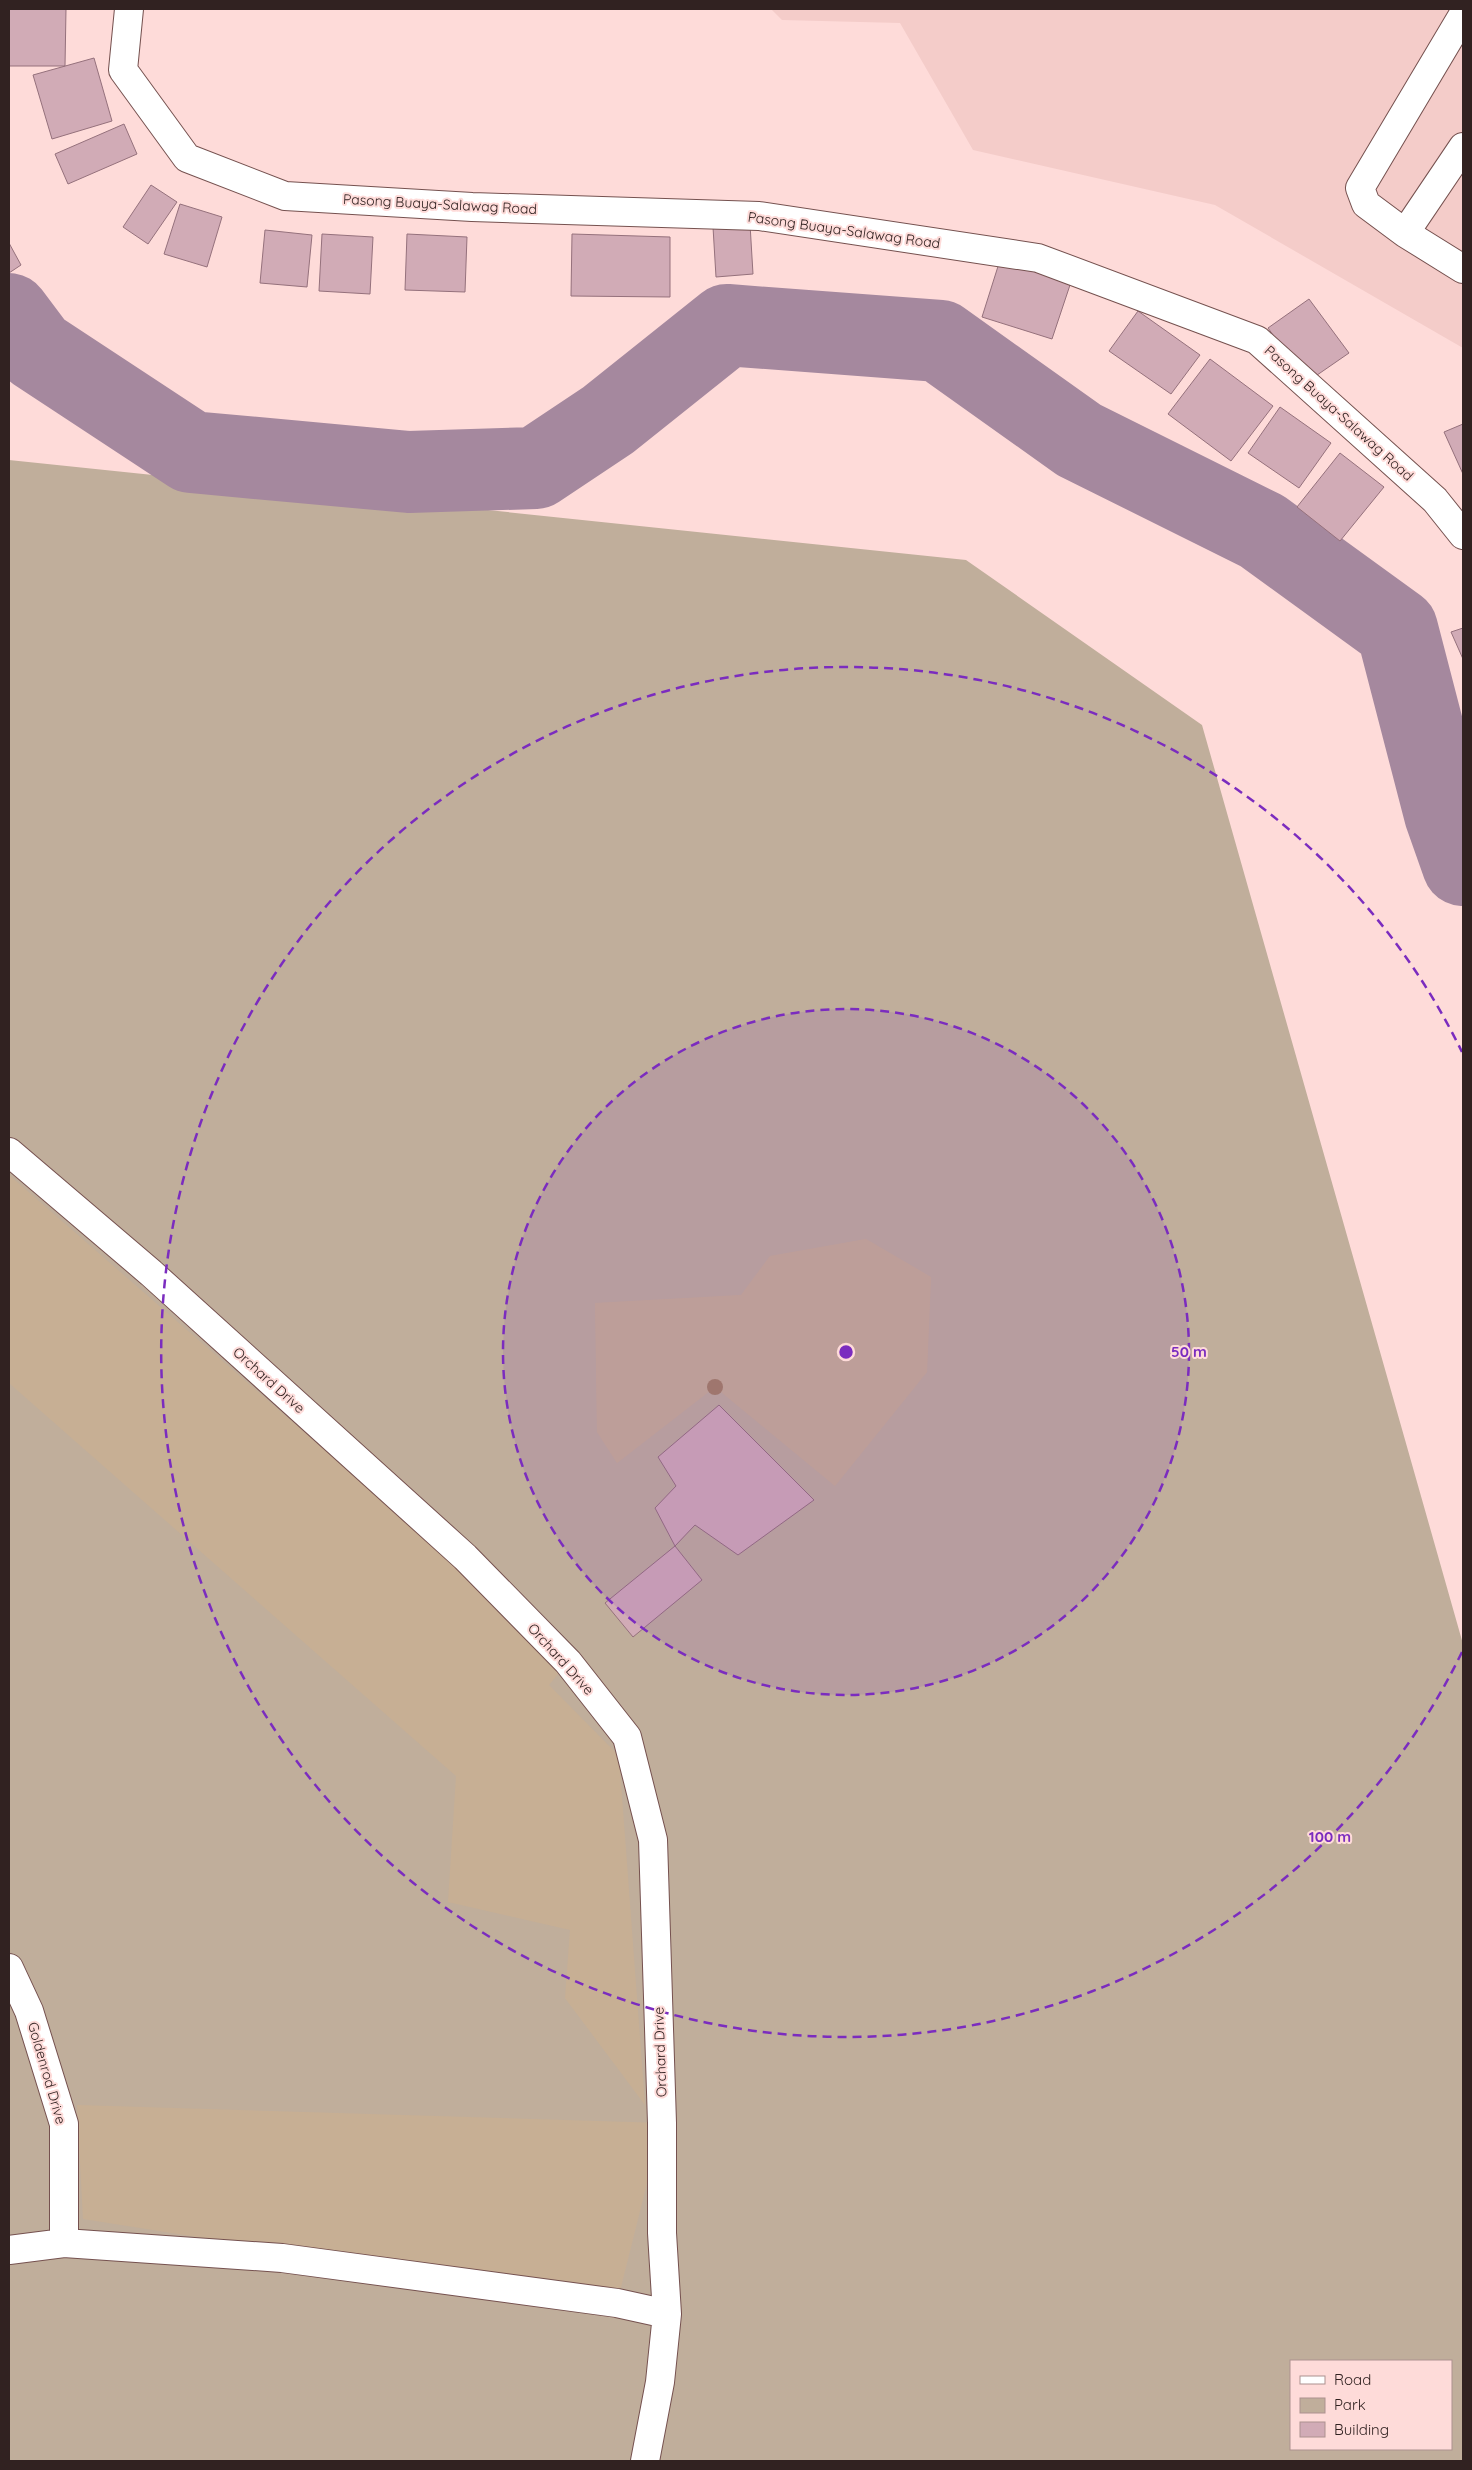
<svg xmlns="http://www.w3.org/2000/svg" width="1472" height="2470" font-family="Quicksand,sans-serif">
	<style>
		.built { fill: #f4ccc9 }
		.green { fill: #c0ae9b; fill-rule: evenodd }
		.forest { fill: #c7af94 }
		.lines { fill: none; stroke-linecap: round; stroke-linejoin: round }
		.river { stroke: #a5889e; stroke-width: 82 }
		.building { fill: #d1abb6; stroke: #95717c }
		.minor-casing { stroke: #75514f; stroke-width: 30 }
		.minor { stroke: #fff; stroke-width: 28 }
		.tree { fill: #a48164 }
		.ring { fill: none; stroke: #7b2cbf; stroke-width: 2.5; stroke-dasharray: 9 6 }
		.labels { text-anchor: middle; dominant-baseline: central; stroke-width: 4; stroke-linejoin: round; paint-order: stroke }
		.street-label { font-size: 14px; fill: #312221; stroke: #fedbd9 }
		.centre { fill: #7b2cbf; stroke: #fedbd9; stroke-width: 2.5 }
		.ring-label { font-size: 15px; text-anchor: middle; font-weight: bold; fill: #7b2cbf; stroke: #fedbd9; stroke-width: 4; stroke-linejoin: round; paint-order: stroke }
	</style>
	<rect width="100%" height="100%" fill="#fedbd9"/>
	<path class="built" d="M771 9H1463V348L1215 205 973 150 900 23 782 20Z"/>
	<path class="green" d="M9 460 966 560 1202 725 1463 1644V2461H9ZM1291 2361H1451V2449H1291Z"/>
	<path class="forest" d="M9 1175 568 1662 549 1685 619 1756 645 2105 565 1998 570 1930 448 1902 456 1776 9 1383Z
		M866 1239 931 1277 927 1372 835 1486 715 1387 617 1463 597 1432 595 1303 741 1295 770 1256Z
		M77 2105 662 2123 617 2303 83 2219Z"/>
	<g class="lines">
		<path class="river" d="M9 314 36 350 191 452 409 472 536 468 608 420 727 325 940 341 1079 440 1262 531 1397 629 1445 814 1463 865"/>
	</g>
	<path class="building" d="M9 9H66L65 66H9Z
		M94 58 112 121 52 139 33 75Z
		M124 124 137 154 68 184 55 154Z
		M151 185 177 202 148 244 123 227Z
		M180 204 222 217 207 267 164 254Z
		M750 224 753 274 716 277 713 227Z
		M265 230 312 235 307 287 260 283Z
		M322 234 373 237 370 294 319 291Z
		M407 234 467 237 465 292 405 290Z
		M572 234 670 237V297L571 296Z
		M9 243 21 265 9 273Z
		M1000 260 1071 282 1052 339 982 317Z
		M1309 299 1349 353 1307 382 1268 328Z
		M1138 311 1200 355 1171 394 1109 351Z
		M1210 359 1273 406 1231 461 1168 414Z
		M1280 407 1331 443 1299 488 1248 453Z
		M1463 424V474L1444 432Z
		M1340 453 1384 487 1340 541 1297 507Z
		M1463 628V659L1451 632Z
		M719 1405 814 1500 738 1555 695 1525 675 1546 655 1508 676 1486 658 1457Z
		M675 1546 702 1580 633 1637 605 1603Z"/>
	<g class="lines">
		<g class="minor-casing">
			<path id="minor" d="M129 9 123 70 187 158 285 196 472 207 759 216 1038 258 1257 340 1435 500 1463 535
				M1463 15 1360 188 1366 204 1405 233 1463 269
				M1405 233 1463 147
				M9 1152 151 1273 465 1557 568 1662 627 1737 653 1840 662 2123V2233L667 2314 660 2382 645 2461
				M9 1968 29 2011 64 2124V2243
				M9 2250 64 2243 282 2258 617 2303 667 2314"/>
		</g>
		<use href="#minor" class="minor"/>
	</g>
	<circle class="tree" cx="715" cy="1387" r="8"/>
	<circle cx="846" cy="1352" r="343" fill="#7b2cbf" fill-opacity=".12"/>
	<g class="ring">
		<circle cx="846" cy="1352" r="343"/>
		<path d="M1462 1652A685 685 0 1 1 1462 1052"/>
	</g>
	<g class="labels">
		<g class="street-label">
			<text transform="translate(440 204) rotate(3)">Pasong Buaya-Salawag Road</text>
			<text transform="translate(844 230) rotate(8)">Pasong Buaya-Salawag Road</text>
			<text transform="translate(1339 413) rotate(42)">Pasong Buaya-Salawag Road</text>
			<text transform="translate(269 1380) rotate(42)">Orchard Drive</text>
			<text transform="translate(561 1659) rotate(48)">Orchard Drive</text>
			<text transform="translate(660 2052) rotate(-92)">Orchard Drive</text>
			<text transform="translate(47 2073) rotate(74)">Goldenrod Drive</text>
		</g>
	</g>
	<circle cx="846" cy="1352" r="8" class="centre"/>
	<g class="ring-label">
		<text x="1189" y="1357">50 m</text>
		<text x="1330" y="1842">100 m</text>
	</g>
	<rect width="1472" height="2470" fill="none" stroke="#312221" stroke-width="20"/>
	<rect x="1290" y="2360" width="162" height="90" fill="#fedbd9" stroke="#ac918f"/>
	<rect x="1300" y="2376" width="25" height="8" fill="#ffffff" stroke="#ac918f"/>
	<text x="1334" y="2385" font-size="15" fill="#312221">Road</text>
	<rect x="1300" y="2398" width="25" height="15" fill="#c0ae9b" stroke="#ac918f"/>
	<text x="1334" y="2410" font-size="15" fill="#312221">Park</text>
	<rect x="1300" y="2422" width="25" height="15" fill="#d1abb6" stroke="#ac918f"/>
	<text x="1334" y="2435" font-size="15" fill="#312221">Building</text>
</svg>
